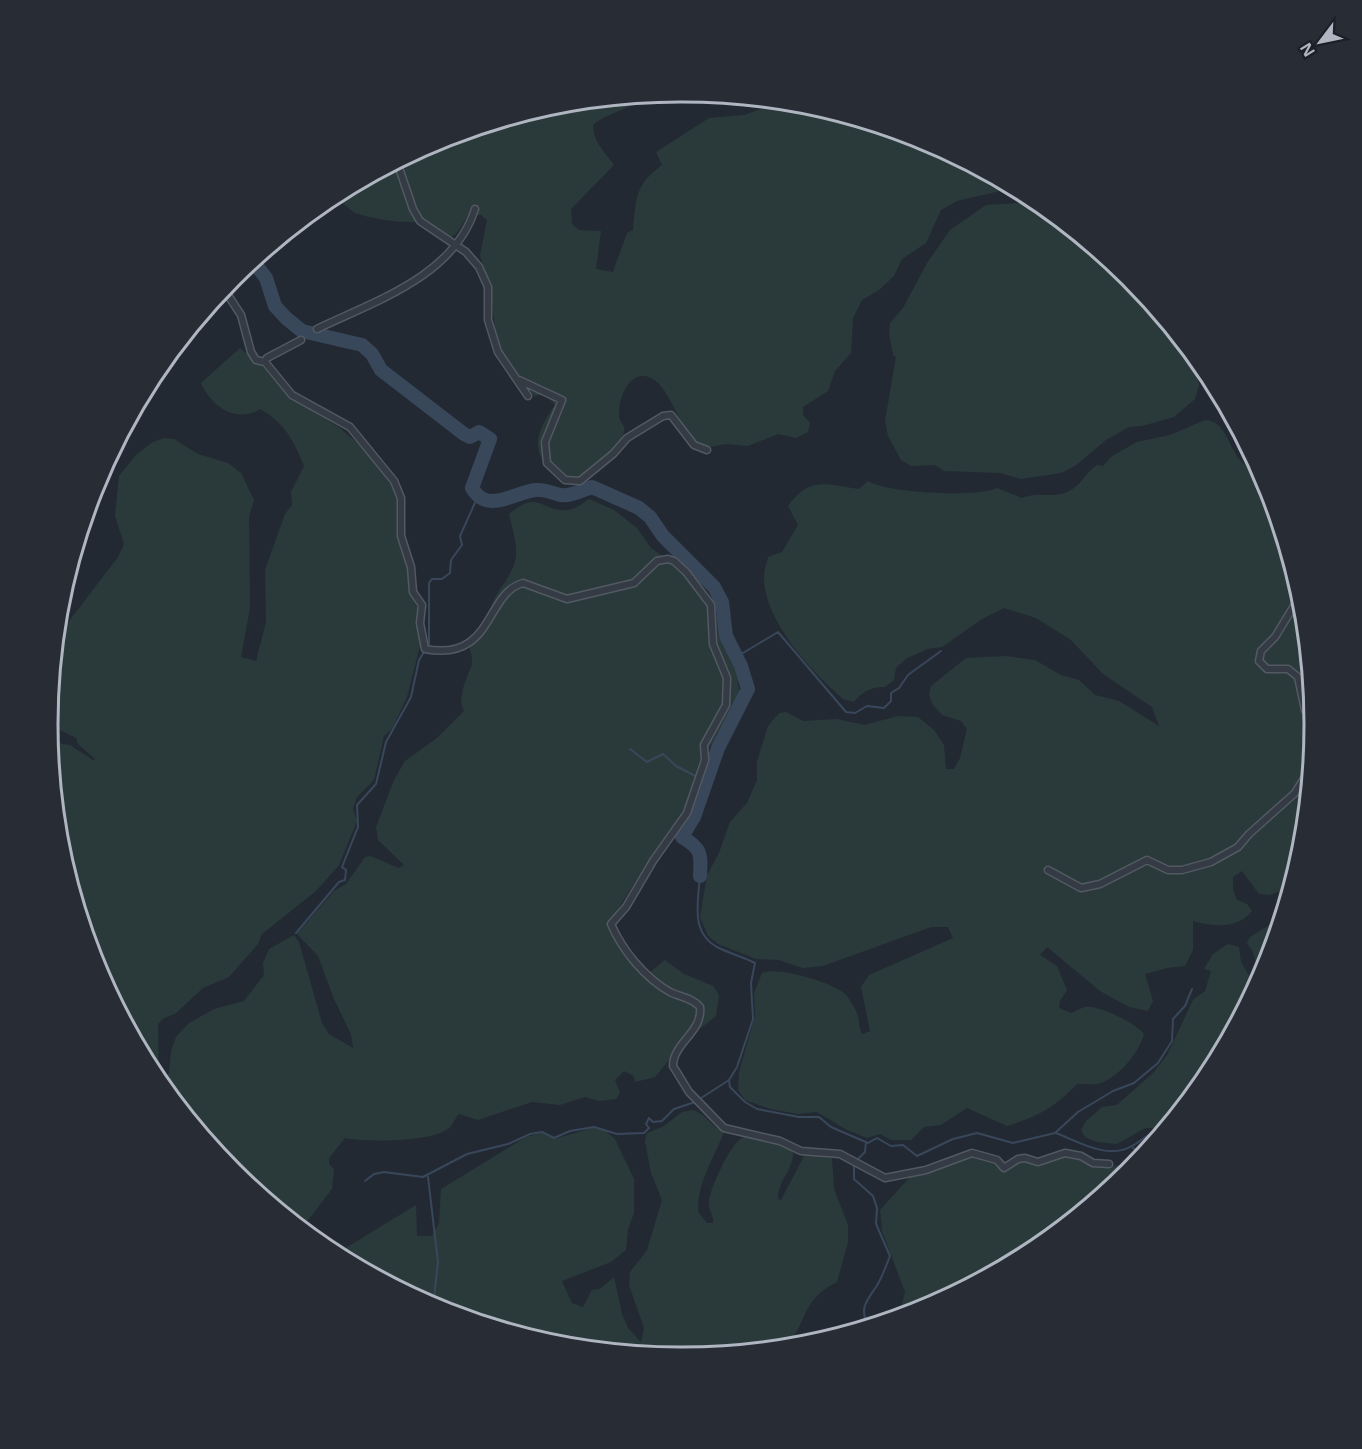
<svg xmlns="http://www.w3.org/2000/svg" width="1362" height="1449" font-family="'Open Sans',sans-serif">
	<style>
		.green { fill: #2a3a3a }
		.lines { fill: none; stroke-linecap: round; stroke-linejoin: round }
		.stream { stroke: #39475b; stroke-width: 2 }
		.river { stroke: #39475b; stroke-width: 14 }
		.minor-casing { stroke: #525962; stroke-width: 9 }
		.minor { stroke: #353b44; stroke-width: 6 }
		.rim { fill: none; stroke: #afb6c1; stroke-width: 3 }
	</style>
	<rect width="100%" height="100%" fill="#222933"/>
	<path class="green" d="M638 96V102C623 111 606 114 593 125 593 142 605 152 614 165L571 209 572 224 579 230 601 231 596 269 613 272 627 233 633 230C636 198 635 185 662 165L656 152 709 118 744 115 782 101 805 104 924 140 1013 188 957 201 941 210 926 243 902 259 894 276 879 290 862 300 853 318 851 353 835 371 828 391 803 407V415L810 423 808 432 796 438 778 434 748 446 726 444 705 448C678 437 670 374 642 376 626 377 618 402 619 416 619 422 626 425 624 432 621 443 586 477 575 478 569 479 555 474 550 469 528 448 540 426 555 405L545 394 534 396 504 356 495 329 490 286 480 256 487 220 481 215 468 216 456 234 451 237 426 221C408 224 376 220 359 214 349 212 347 202 330 198L439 140 558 104Z
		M1021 192 1033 198 1129 277 1208 374 1201 368 1195 371 1199 385 1195 399 1174 417 1142 426 1129 427 1106 440 1075 466 1061 473 1021 479 1000 473 944 471 935 465 911 466 901 460 888 436 885 421 896 357 893 355 889 334 890 323 903 308 927 263 950 230 986 205 1021 203 1025 199Z
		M240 348 264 368 279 386 298 402 340 428 354 440 381 468 397 497 400 542 410 575V593L417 606 420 646 407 697 392 729 384 736 374 780 357 797 353 808 357 821 339 865 316 891 262 934 258 944 229 977 203 988 175 1014 164 1018 158 1024 159 1077 169 1074 171 1051 176 1037 189 1023 214 1009 244 1001 264 975 263 963 269 949 294 935 299 942 322 1023 329 1034 353 1048 351 1034 334 999 318 956 297 934 334 891 346 884 365 857 370 856 399 868 404 865 378 840 376 827 394 780 405 761 437 738 464 711C456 697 468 677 472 664 473 657 470 651 469 645L489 625C488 596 504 590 514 565 520 551 512 528 509 514 540 488 541 513 568 510 576 509 583 503 589 499L614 510 637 528 651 548 696 580 713 601 723 646 737 673 739 690V701L729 720 699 762 687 808 669 837 645 866 608 925 624 953 645 976 665 960 684 974 713 986 719 995 716 1016 685 1041 655 1077 635 1082 634 1076 624 1071 615 1080 620 1093 616 1099 599 1101 585 1097 560 1105 532 1102 478 1120 459 1114C455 1118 454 1122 451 1126 437 1143 366 1142 345 1138L329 1158V1164L334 1169 332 1189 302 1228 233 1172 155 1076 96 966 60 848 49 734 62 744 70 745 93 760 95 759 78 744 76 738 48 724 57 637 118 557 124 544 115 516 119 476 137 454 153 442 164 438 174 439 198 454 228 463 241 473 254 500 249 517 250 608 241 657 256 661 266 622 265 570 285 514 292 505 291 492 304 466C294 441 284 422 260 409 236 424 211 406 201 383Z
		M1205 420C1228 421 1228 451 1244 464L1248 461 1247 448C1315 575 1332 750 1290 887L1270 895 1259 894 1242 871 1233 877V890L1237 900 1247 904 1252 911C1237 929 1215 927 1193 921V950L1185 966 1167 968 1145 974 1153 1001 1148 1011 1129 1007 1100 991 1047 947 1040 955 1057 966 1067 990 1060 1001 1059 1008 1071 1013C1076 1011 1081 1008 1085 1007 1099 1005 1136 1023 1144 1034 1139 1053 1118 1079 1097 1084 1091 1085 1083 1084 1077 1084 1054 1108 1039 1116 1007 1126L967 1108 941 1125 924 1127 911 1140H891L880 1134 867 1138 845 1129 817 1112 798 1114 770 1109 745 1100 738 1090 739 1072 755 1016 754 993 762 973C777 966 836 983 847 996 851 1002 857 1011 858 1017 860 1025 858 1028 863 1034L870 1031 861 987 869 975 953 938 948 927H931L823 966 803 968 779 960 756 959 718 944 708 936 700 917 707 875 719 853 730 822 747 803 757 780V762L768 726 779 713 786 712 803 721 837 719 864 725 898 716 918 717 934 730 944 745 946 769H954L960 758 967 729 961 721 942 715 933 705 929 695 931 686 966 658 1006 656 1035 660 1061 675 1079 680 1095 695 1119 701 1159 726 1152 707 1103 674 1071 640 1036 618 1004 608 982 619 942 647 928 649 907 658 896 668 894 680 885 687C873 686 861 692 854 702L843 699C812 672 763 620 764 576 764 570 767 563 768 557L782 552 798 525 788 506C810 476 826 484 859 489L868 481C886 493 978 498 997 488L1022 498C1037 491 1051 498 1065 493 1081 487 1084 474 1097 465L1103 466 1112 456 1137 442 1170 435Z
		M1281 918 1260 978 1253 952 1247 943 1250 937Z
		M1228 944 1239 947 1241 962 1255 986 1207 1076 1165 1128H1145L1117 1144 1097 1142 1085 1137 1081 1130 1086 1121 1102 1107 1117 1105 1154 1072 1167 1055 1193 1000 1205 991 1211 971 1204 969 1213 954Z
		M692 1110C706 1113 710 1126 724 1132 714 1158 697 1183 698 1212L707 1223H713C714 1215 708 1210 709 1201 710 1189 732 1139 744 1137 755 1134 784 1145 793 1152 794 1169 777 1182 778 1199L781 1200 805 1154 832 1158 834 1189 848 1225V1242L837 1282C798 1301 808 1327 784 1347L681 1357 557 1345 438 1309 336 1254 416 1205 417 1236H432L439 1223 441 1189 526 1137 542 1133 554 1139 593 1128 604 1130 615 1139 634 1179V1213L628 1229 626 1250 611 1262 562 1281 572 1303 583 1307 592 1290 600 1289 614 1277 622 1314 628 1328 641 1342 644 1328 629 1285 630 1272 647 1250 662 1200 651 1173 645 1141 647 1133 664 1126 682 1112Z
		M1064 1155 1103 1167 1135 1164 1032 1251 923 1309 888 1320 889 1314 901 1308 905 1292 882 1231 880 1210 910 1177 974 1157 1015 1163 1047 1162Z"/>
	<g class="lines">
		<path class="stream" d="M732 652 743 653 778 632 846 712 855 713 867 706 884 708 891 701V693L899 688 908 675 941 651
			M630 749 647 762 663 754 676 766 705 781
			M700 876C698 902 690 934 719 948 731 954 743 957 755 963L751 983 753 1019 737 1067 729 1080 730 1087 745 1102 757 1109 799 1117H819L831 1127 868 1143 877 1138 891 1146 903 1145 917 1156 953 1139 977 1133 1013 1143 1055 1133 1078 1112 1113 1091 1134 1083 1158 1063 1172 1041 1173 1019 1185 1006 1192 989
			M296 933 339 882 345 880 346 870 342 867 358 827 357 805 376 784 386 742 411 697 419 660 429 644V583L432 579H442L450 573 451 560 462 545 460 536 478 496
			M1056 1133C1079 1142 1108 1160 1132 1146 1142 1141 1149 1131 1161 1132
			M866 1142 865 1152 854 1163V1179L873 1196 877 1208 876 1224 890 1256C886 1266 882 1278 876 1287 867 1300 858 1310 869 1326
			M1133 1148 1143 1155
			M428 1177 438 1262 434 1298
			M365 1181 374 1174 384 1172 423 1177 467 1154 508 1144 530 1134 542 1132 554 1138 570 1131 594 1127 617 1134 644 1133 649 1128 646 1124 649 1118 653 1122 662 1121 674 1109 695 1102 729 1080"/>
		<path class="river" d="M253 261 266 278 275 306 286 318 302 331 362 345 372 354 381 370 464 434 470 437 479 432 490 439 472 488C488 515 514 492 536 490 544 489 552 493 560 495 569 497 583 490 592 487L639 508 650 517 663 536 714 587 722 602 726 636 741 666 748 689 718 748 694 817 682 837C702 849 701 853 700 876"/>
		<g class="minor-casing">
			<path id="minor" d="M397 162 413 209 420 221 466 252 479 267 488 287V320L498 352 528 396
				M224 289 241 315 251 352 256 360 265 362 292 395 350 427 394 481 401 498V536L411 567 413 592 422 605 420 623 425 649C494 662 485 593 523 583L567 599 634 583 657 561 668 559 674 561 686 572 711 605 713 644 727 678 726 705 704 745 705 760 687 813 653 861 626 907 611 924C622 950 645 978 670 992 680 997 693 998 700 1007 703 1032 673 1043 673 1066L689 1092 724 1128 780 1141 801 1151 840 1154 885 1178 926 1170 972 1153 997 1160 1004 1168 1018 1159 1025 1158 1038 1162 1065 1153 1081 1156 1093 1163 1109 1164
				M317 329C375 301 454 276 475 209
				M265 362 267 358 301 340
				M519 380 562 400 545 442 547 463 565 480 580 481 613 454 627 438 663 416 671 415 694 445 707 450
				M1300 596 1275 637 1261 651 1259 661 1267 669H1288L1298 677 1305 710 1314 724
				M1048 870 1081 888 1100 884 1147 860 1168 870H1182L1211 862 1238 847 1249 834 1295 793 1310 769"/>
		</g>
		<use href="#minor" class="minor"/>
	</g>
	<path d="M0 0H1362V1449H0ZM680 102H682A622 622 0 0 1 1304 724V725A622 622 0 0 1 682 1347H680A622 622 0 0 1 58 725V724A622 622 0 0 1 680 102Z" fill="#272c35" fill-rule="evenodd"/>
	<path class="rim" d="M680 102H682A622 622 0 0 1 1304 724V725A622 622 0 0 1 682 1347H680A622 622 0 0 1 58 725V724A622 622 0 0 1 680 102Z"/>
	<g transform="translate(1320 42) rotate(238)" stroke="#1b2029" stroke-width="4.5" paint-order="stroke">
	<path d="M0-4.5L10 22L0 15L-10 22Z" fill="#afb6c1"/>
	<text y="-9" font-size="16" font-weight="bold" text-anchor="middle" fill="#afb6c1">N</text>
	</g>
</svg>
